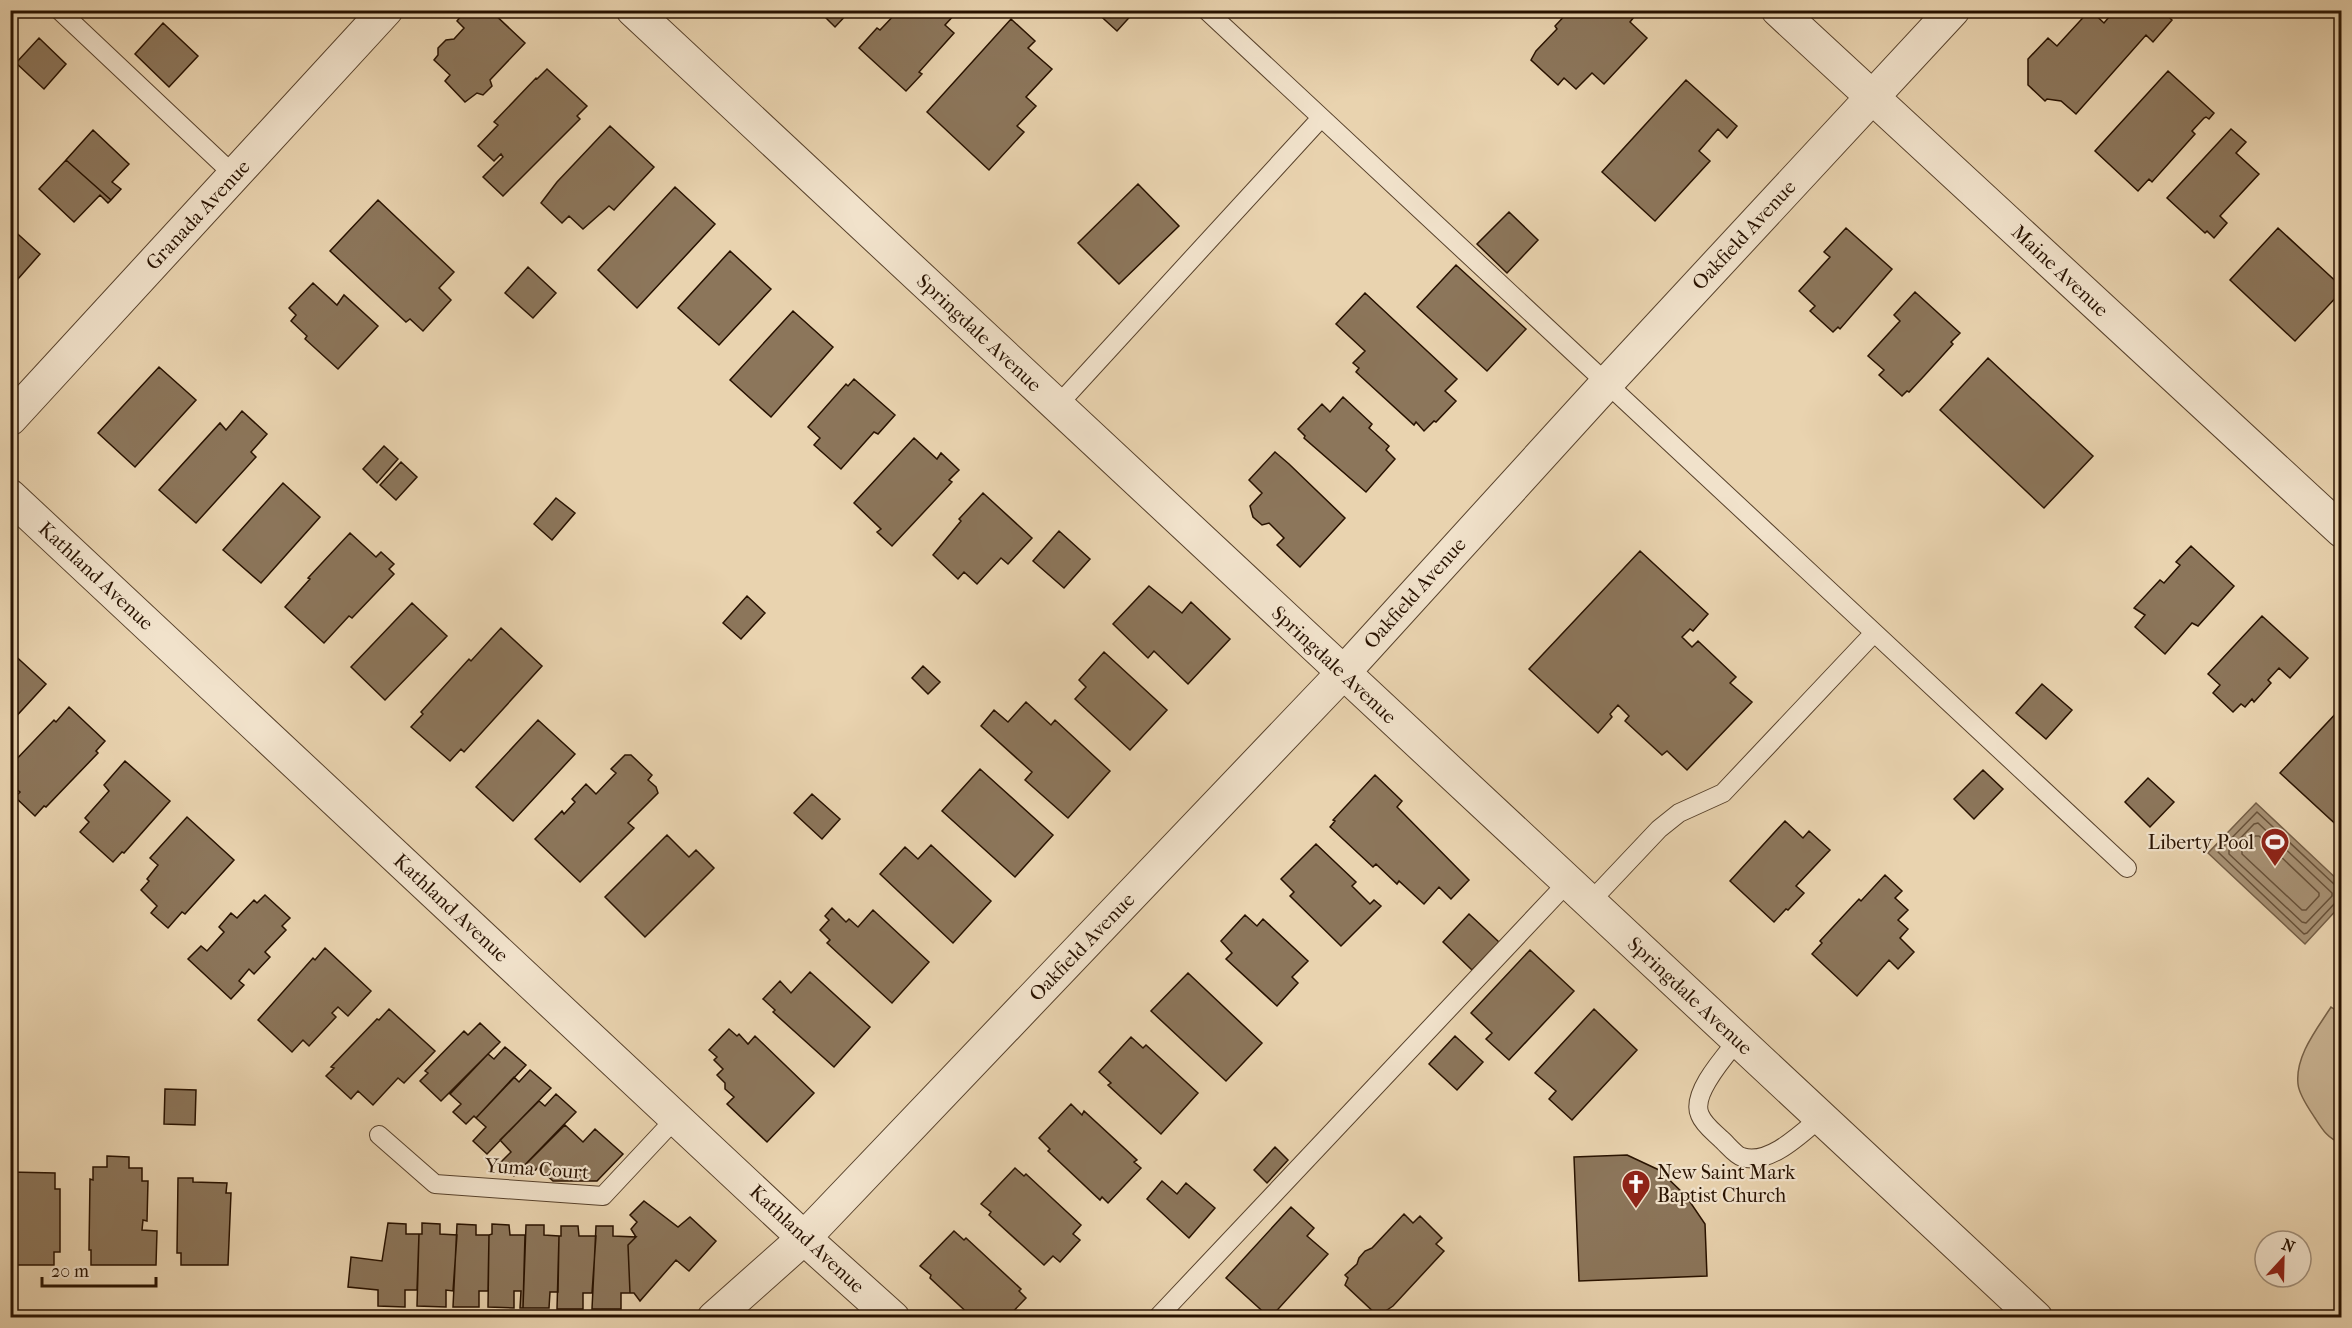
<svg xmlns="http://www.w3.org/2000/svg" width="2352" height="1328" font-family="'IM FELL French Canon',serif">
	<style>
		.green { fill: #c8b291; stroke: #786248; stroke-width: 1.5 }
		.water { fill: #a79174; stroke: #745e46; stroke-width: 1.5 }
		.lines { fill: none; stroke-linecap: round; stroke-linejoin: round }
		.shore { stroke: #68523a; stroke-width: 1.5 }
		.building { fill: #8c765b; stroke: #281200; stroke-width: 1.5 }
		.lane-casing { stroke: #58422c; stroke-width: 20 }
		.street-casing { stroke: #58422c; stroke-width: 35 }
		.lane { stroke: #f1e2cb; stroke-width: 18 }
		.street { stroke: #f1e2cb; stroke-width: 33 }
		.labels { text-anchor: middle; dominant-baseline: central; stroke-width: 4.5; stroke-linejoin: round; paint-order: stroke }
		.street-label { font-size: 20px; fill: #281200; stroke: #f1e2cb }
		.poi-label { font-size: 20px; fill: #281200; stroke: #f1e2cb; text-anchor: end }
	</style>
	<rect width="100%" height="100%" fill="#e9d3af"/>
	<filter id="stains"><feTurbulence type="fractalNoise" baseFrequency=".00333" numOctaves="4"/><feColorMatrix values="0 0 0 0 .2 0 0 0 0 .09 0 0 0 0 .02 0 0 0 .5 -.17"/></filter>
	<radialGradient id="worn" r=".72"><stop offset=".6" stop-color="#630" stop-opacity="0"/><stop offset="1" stop-color="#630" stop-opacity=".3"/></radialGradient>
	<path class="green" d="M2331 1007 2341 1014V1143C2328 1139 2322 1129 2315 1118 2309 1109 2299 1095 2298 1084 2295 1056 2317 1029 2331 1007Z"/>
	<path class="water" d="M2256 803 2341 883V905L2305 944 2208 853Z"/>
	<g class="lines">
		<path class="shore" d="M2258 823 2332 893V896L2306 923 2302 922 2229 854V850L2254 824Z
			M2255 836H2259L2319 893V896L2306 910H2302L2242 854V850Z
			M2342 887 2335 885 2257 812 2218 852 2304 934 2307 933 2335 903 2342 901"/>
	</g>
	<path class="building" d="M466 10H490L525 43 490 80 492 86 483 95 477 93 465 102 445 81 450 75 434 60 438 55V48L446 40 454 39 464 28 457 21Z
		M818 10H851L835 27Z
		M899 10H953L956 13 945 25 954 33 919 72 922 74 906 91 859 48 877 28 880 30Z
		M1094 10H1136L1117 31Z
		M1570 10H1627L1634 17 1630 22 1647 38 1604 84 1592 73 1576 89 1564 78 1558 85 1531 60 1536 51 1557 29 1555 26Z
		M2090 10 2104 23 2115 10H2161L2172 20 2153 42 2146 35 2076 114 2061 101 2047 99 2045 101 2028 85V59L2048 38 2057 46Z
		M1011 19 1035 41 1028 48 1052 69 1026 97 1036 106 1017 126 1024 132 989 170 927 112Z
		M163 23 198 56 169 87 135 54Z
		M39 38 66 64 44 89 16 63Z
		M547 69 587 106 577 116 580 119 503 196 483 177 503 157 501 154 494 161 478 146 498 125 494 122 536 78 537 79Z
		M2168 71 2214 113 2209 119 2206 117 2204 118 2192 131 2195 134 2152 182 2149 179 2138 191 2095 151Z
		M1686 80 1737 126 1727 138 1718 129 1699 151 1710 161 1655 221 1602 172Z
		M610 126 654 167 614 210 609 206 583 229 569 216 562 223 541 203 557 182Z
		M2231 129 2246 142 2236 153 2259 174 2220 216 2227 223 2214 238 2207 231 2205 233 2167 198Z
		M93 130 129 164 112 182 121 189 111 200 66 160Z
		M66 160 111 200 108 203 100 195 74 222 39 189Z
		M1138 184 1179 226 1119 284 1078 243Z
		M675 187 715 224 637 308 598 270Z
		M378 200 454 272 439 288 451 300 423 331 410 319 406 322 330 251Z
		M1509 212 1538 240 1507 273 1477 244Z
		M10 227 40 254 10 288Z
		M1846 228 1892 269 1840 329 1838 327 1833 332 1810 311 1815 306 1799 291 1830 257 1824 252Z
		M2278 228 2342 287V291L2295 341 2230 280Z
		M730 251 771 289 719 345 678 308Z
		M1456 265 1526 329 1487 371 1417 307Z
		M528 267 556 293 533 318 505 293Z
		M313 283 337 305 344 295 378 326 338 369 305 339 307 336 291 321 296 315 289 308Z
		M1915 292 1960 333 1951 342 1953 344 1924 376 1909 392 1907 391 1902 396 1879 375 1884 370 1868 356 1900 321 1894 315Z
		M1365 293 1457 379 1445 391 1456 401 1436 422 1434 421 1424 431 1416 422 1414 425 1356 372 1359 368 1353 363 1365 351 1336 324Z
		M793 311 833 347 771 417 730 380Z
		M1988 358 2093 456 2044 508 1940 410Z
		M159 367 196 400 135 467 98 433Z
		M854 379 895 415 878 434 874 432 841 469 814 445 820 438 808 427 846 384 848 386Z
		M1343 397 1372 424 1369 428 1389 446 1386 450 1395 459 1366 492 1304 438 1305 436 1298 429 1322 404 1330 412Z
		M242 411 267 434 251 452 256 457 196 523 159 490 220 423 226 430Z
		M914 438 937 459 941 453 959 470 949 480 952 482 892 546 877 532 881 529 854 503Z
		M384 446 398 459 377 483 363 469Z
		M1275 452 1289 464 1345 518 1300 567 1277 545 1284 538 1269 523 1262 525 1253 517 1250 506 1262 493 1249 480Z
		M401 462 417 477 396 500 380 485Z
		M283 483 320 517 261 583 223 550Z
		M983 493 1032 538 1008 564 1001 558 977 584 964 572 958 579 933 555 961 521 959 519Z
		M556 498 575 513 552 540 534 524Z
		M1059 531 1090 559 1064 588 1033 561Z
		M350 533 376 557 381 552 394 564 389 569 394 574 352 618 349 616 324 643 285 607 310 579 308 578Z
		M2191 546 2234 586 2198 626 2192 623 2165 654 2135 627 2145 615 2134 608 2160 580 2164 583 2180 565 2176 562Z
		M1640 551 1708 614 1693 631 1690 629 1682 637 1692 647 1698 641 1736 677 1730 683 1752 702 1687 770 1667 751 1662 755 1625 721 1629 716 1618 705 1610 714 1612 717 1598 733 1529 669Z
		M1149 586 1182 613 1191 602 1230 639 1188 684 1154 651 1148 658 1113 624Z
		M747 596 765 613 741 639 723 623Z
		M412 603 447 636 385 700 351 667Z
		M2262 616 2308 658 2290 678 2279 668 2268 680 2271 683 2254 702 2252 699 2245 707 2241 704 2233 712 2213 693 2220 685 2208 674Z
		M501 628 542 666 464 752 461 749 450 761 411 727 423 714 421 712 469 659 471 661Z
		M10 651 46 684 10 723Z
		M1104 652 1167 710 1130 750 1075 699 1086 687 1079 680Z
		M923 666 940 682 928 694 912 678Z
		M2042 684 2072 710 2046 739 2016 713Z
		M1026 702 1051 725 1055 720 1110 771 1068 818 1025 780 1032 772 981 726 994 710 1008 722Z
		M69 707 105 741 96 751 98 753 46 807 44 806 35 816 15 797 20 792 10 784V766L54 720 56 722Z
		M2342 707V830L2280 773Z
		M538 720 575 754 513 821 476 787Z
		M625 755H631L652 775 648 780 656 787 658 793 628 823 634 828 580 882 535 839 562 811 564 814 575 802 572 799 586 784 596 794 616 773 611 769Z
		M125 761 170 801 124 853 122 852 113 862 80 832 89 822 85 818 109 791 104 785Z
		M980 769 1053 835 1015 877 942 811Z
		M1983 770 2003 789 1974 819 1954 799Z
		M1375 775 1402 801 1397 807 1469 880 1451 899 1439 887 1424 904 1399 881 1397 884 1376 864 1373 867 1330 827 1335 821 1333 820Z
		M2148 778 2174 802 2150 827 2125 802Z
		M812 794 840 819 822 839 794 813Z
		M187 817 234 860 185 914 182 912 168 928 151 913 157 906 141 890 149 881 147 879 158 865 150 858Z
		M1785 821 1803 838 1809 831 1830 850 1796 886 1804 893 1788 910 1786 909 1774 922 1730 881Z
		M667 835 689 857 696 850 714 868 645 937 605 897Z
		M1316 844 1356 882 1352 886 1370 904 1374 900 1381 906 1341 946 1290 896 1294 892 1281 879Z
		M931 845 991 901 953 943 880 874 905 847 918 859Z
		M1885 875 1902 891 1895 898 1908 910 1898 920 1908 929 1900 938 1914 952 1898 969 1889 960 1857 996 1812 954 1822 943 1820 941 1859 899 1861 901Z
		M265 895 290 918 282 926 286 930 265 952 270 957 254 974 249 969 239 981 244 985 231 999 188 959 201 946 207 951 224 932 219 927 231 913 237 918 254 900 257 903Z
		M832 908 846 922 849 919 858 927 873 910 929 962 892 1003 827 943 830 940 820 930 829 920 825 916Z
		M1469 914 1499 942 1472 970 1443 942Z
		M1245 915 1257 926 1263 919 1308 961 1292 977 1298 983 1277 1006 1226 959 1232 953 1221 941Z
		M325 948 371 991 348 1016 338 1007 332 1013 336 1017 309 1046 303 1040 292 1052 258 1020 313 958 315 960Z
		M1530 950 1574 991 1509 1060 1486 1039 1492 1033 1471 1013Z
		M810 972 870 1027 834 1067 773 1012 775 1010 763 999 780 981 791 993Z
		M1188 973 1262 1043 1226 1081 1151 1011Z
		M389 1009 435 1051 404 1083 398 1078 373 1105 358 1091 351 1099 326 1076 334 1068 331 1067 377 1019 379 1020Z
		M1594 1009 1637 1050 1572 1120 1549 1099 1556 1091 1535 1073Z
		M480 1023 500 1042 441 1101 420 1081 428 1073 425 1071 464 1031 468 1035Z
		M729 1029 737 1036 739 1034 748 1044 755 1036 814 1093 767 1142 727 1104 734 1097 725 1089V1083L717 1075 723 1069 714 1060 717 1057 709 1050Z
		M1455 1036 1483 1062 1457 1090 1429 1064Z
		M1131 1037 1143 1048 1146 1045 1198 1093 1161 1134 1108 1085 1111 1083 1099 1072Z
		M505 1047 526 1065 476 1118 474 1116 466 1124 453 1112 461 1104 450 1094 488 1054 494 1059Z
		M530 1070 551 1088 487 1154 473 1141 486 1127 476 1118 514 1077 519 1082Z
		M165 1089 196 1090 195 1125 164 1124Z
		M556 1094 576 1112 514 1176 500 1163 511 1152 500 1140 539 1101 545 1106Z
		M1071 1104 1082 1115 1084 1111 1137 1160 1134 1162 1141 1168 1108 1203 1102 1197 1100 1200 1048 1151 1050 1149 1039 1138Z
		M565 1125 583 1142 595 1129 623 1154 597 1181H553L538 1167 534 1172 526 1164Z
		M1275 1147 1288 1160 1267 1183 1254 1170Z
		M1627 1155 1659 1170 1686 1196 1705 1224 1707 1276 1579 1281 1574 1157Z
		M107 1156 129 1157V1168H142V1181H148L147 1221 143 1220 142 1230 157 1231 156 1265H91V1250H89L90 1179 93 1180V1167H107Z
		M1015 1168 1024 1176 1026 1174 1081 1225 1073 1234 1080 1240 1060 1262 1053 1256 1044 1265 989 1215 991 1212 981 1204Z
		M10 1172 55 1173V1189H60V1252H54V1265H10Z
		M178 1178H193V1182L227 1183 226 1193H231L228 1265H181V1253H177Z
		M1162 1181 1177 1194 1186 1183 1215 1208 1189 1238 1147 1199Z
		M644 1201 678 1227 690 1217 716 1241 689 1271 676 1260 640 1301 634 1293H630L628 1245 636 1237 631 1229 637 1222 630 1215Z
		M1291 1207 1314 1228 1307 1236 1328 1254 1270 1318 1226 1278Z
		M1404 1214 1413 1223 1420 1216 1442 1238 1436 1244 1444 1251 1393 1306 1378 1316 1345 1285 1348 1278 1345 1275 1357 1264 1359 1258 1365 1251 1372 1248Z
		M388 1223 406 1224V1234H419L417 1290H405V1307L378 1306V1290L348 1287 351 1257 382 1261Z
		M422 1223 440 1224V1234L457 1235 453 1291 446 1290V1307L417 1306 419 1234H422Z
		M457 1224 476 1225V1235H489L488 1291H479V1307H453Z
		M492 1224 509 1225 510 1235H525L523 1308H520L521 1291H514V1308L488 1307 489 1235 492 1234Z
		M526 1225H544V1235L559 1236 558 1292H550L549 1308H523Z
		M561 1226H578L579 1236H596L592 1293H583V1309H557L559 1236H561Z
		M596 1226H613V1236L636 1237 628 1245 630 1293H621V1309H592Z
		M954 1231 964 1240 966 1238 1021 1289 1019 1291 1026 1298 1007 1318H1002L998 1313 994 1318H973L930 1278 931 1275 920 1266Z"/>
	<g class="lines">
		<g class="lane-casing">
			<path id="lane" d="M59 10 234 175
				M1206 10 2127 868
				M1057 406 1321 118
				M1590 902 1659 829 1679 813 1723 793 1874 633
				M1738 1040C1726 1055 1690 1094 1700 1115 1704 1125 1714 1132 1721 1139 1727 1144 1735 1155 1742 1157 1769 1166 1802 1133 1821 1117
				M379 1135 435 1184 603 1196 676 1118
				M1157 1318 1568 882"/>
		</g>
		<g class="street-casing">
			<path id="street" d="M633 10 2036 1318
				M1778 10 2342 531
				M10 419 386 10
				M10 496 804 1238 893 1318
				M714 1318 804 1238 1343 673 1606 384 1953 10"/>
		</g>
		<use href="#lane" class="lane"/>
		<use href="#street" class="street"/>
	</g>
	<defs>
		<g id="stadium-pin" transform="scale(1.5)"><path d="M0 17L-7.5 6A9.5 9.5 0 1 1 7.5 6Z" fill="#8f2418" stroke="#f1e2cb"/><path d="M0-5a6.5 5 0 1 0 0 10a6.5 5 0 1 0 0-10ZM-3.5-1.8h7v3.6h-7Z" fill="#fff"/></g>
		<g id="church-pin" transform="scale(1.5)"><path d="M0 17L-7.5 6A9.5 9.5 0 1 1 7.5 6Z" fill="#8f2418" stroke="#f1e2cb"/><path d="M-1.2-6h2.4v3.5h3.3v2.4h-3.3V6h-2.4V-.1h-3.3v-2.4h3.3Z" fill="#fff"/></g>
	</defs>
	<g fill-rule="evenodd">
		<use href="#stadium-pin" x="2275" y="842"/>
		<use href="#church-pin" x="1636" y="1184"/>
	</g>
	<g class="labels">
		<g class="street-label">
			<text transform="translate(198 215) rotate(-47)">Granada Avenue</text>
			<text transform="translate(1744 235) rotate(-47)">Oakfield Avenue</text>
			<text transform="translate(2060 271) rotate(43)">Maine Avenue</text>
			<text transform="translate(979 333) rotate(43)">Springdale Avenue</text>
			<text transform="translate(96 576) rotate(43)">Kathland Avenue</text>
			<text transform="translate(1415 593) rotate(-48)">Oakfield Avenue</text>
			<text transform="translate(1334 665) rotate(43)">Springdale Avenue</text>
			<text transform="translate(451 908) rotate(43)">Kathland Avenue</text>
			<text transform="translate(1082 947) rotate(-46)">Oakfield Avenue</text>
			<text transform="translate(1690 996) rotate(43)">Springdale Avenue</text>
			<text transform="translate(537 1169) rotate(4)">Yuma Court</text>
			<text transform="translate(807 1239) rotate(43)">Kathland Avenue</text>
		</g>
		<g class="poi-label">
			<text x="2254" y="842">Liberty Pool</text>
			<text x="1657" y="1172" text-anchor="start">New Saint Mark<tspan x="1657" dy="23">Baptist Church</tspan></text>
		</g>
	</g>
	<rect width="2352" height="1328" fill="none" stroke="#e9d3af" stroke-width="36"/>
	<rect x="12" y="12" width="2328" height="1304" fill="none" stroke="#281200" stroke-width="3"/>
	<rect x="18" y="18" width="2316" height="1292" fill="none" stroke="#281200" stroke-width="1.5"/>
	<g transform="translate(2283 1259) rotate(22)"><circle r="28" fill="#f1e2cb" stroke="#a18f7a" stroke-width="1.5"/>
	<path d="M0-4.5L10 22L0 15L-10 22Z" fill="#8f2418"/>
	<text y="-9" font-size="16" font-weight="bold" text-anchor="middle" fill="#281200">N</text>
	</g>
	<path d="M42 1277v9h114v-9" fill="none" stroke="#281200" stroke-width="3"/>
	<text x="51" y="1277" font-size="18" fill="#281200" stroke="#f1e2cb" stroke-width="4.5" paint-order="stroke">20 m</text>
	<rect width="100%" height="100%" filter="url(#stains)"/>
	<rect width="100%" height="100%" fill="url(#worn)"/>
</svg>
